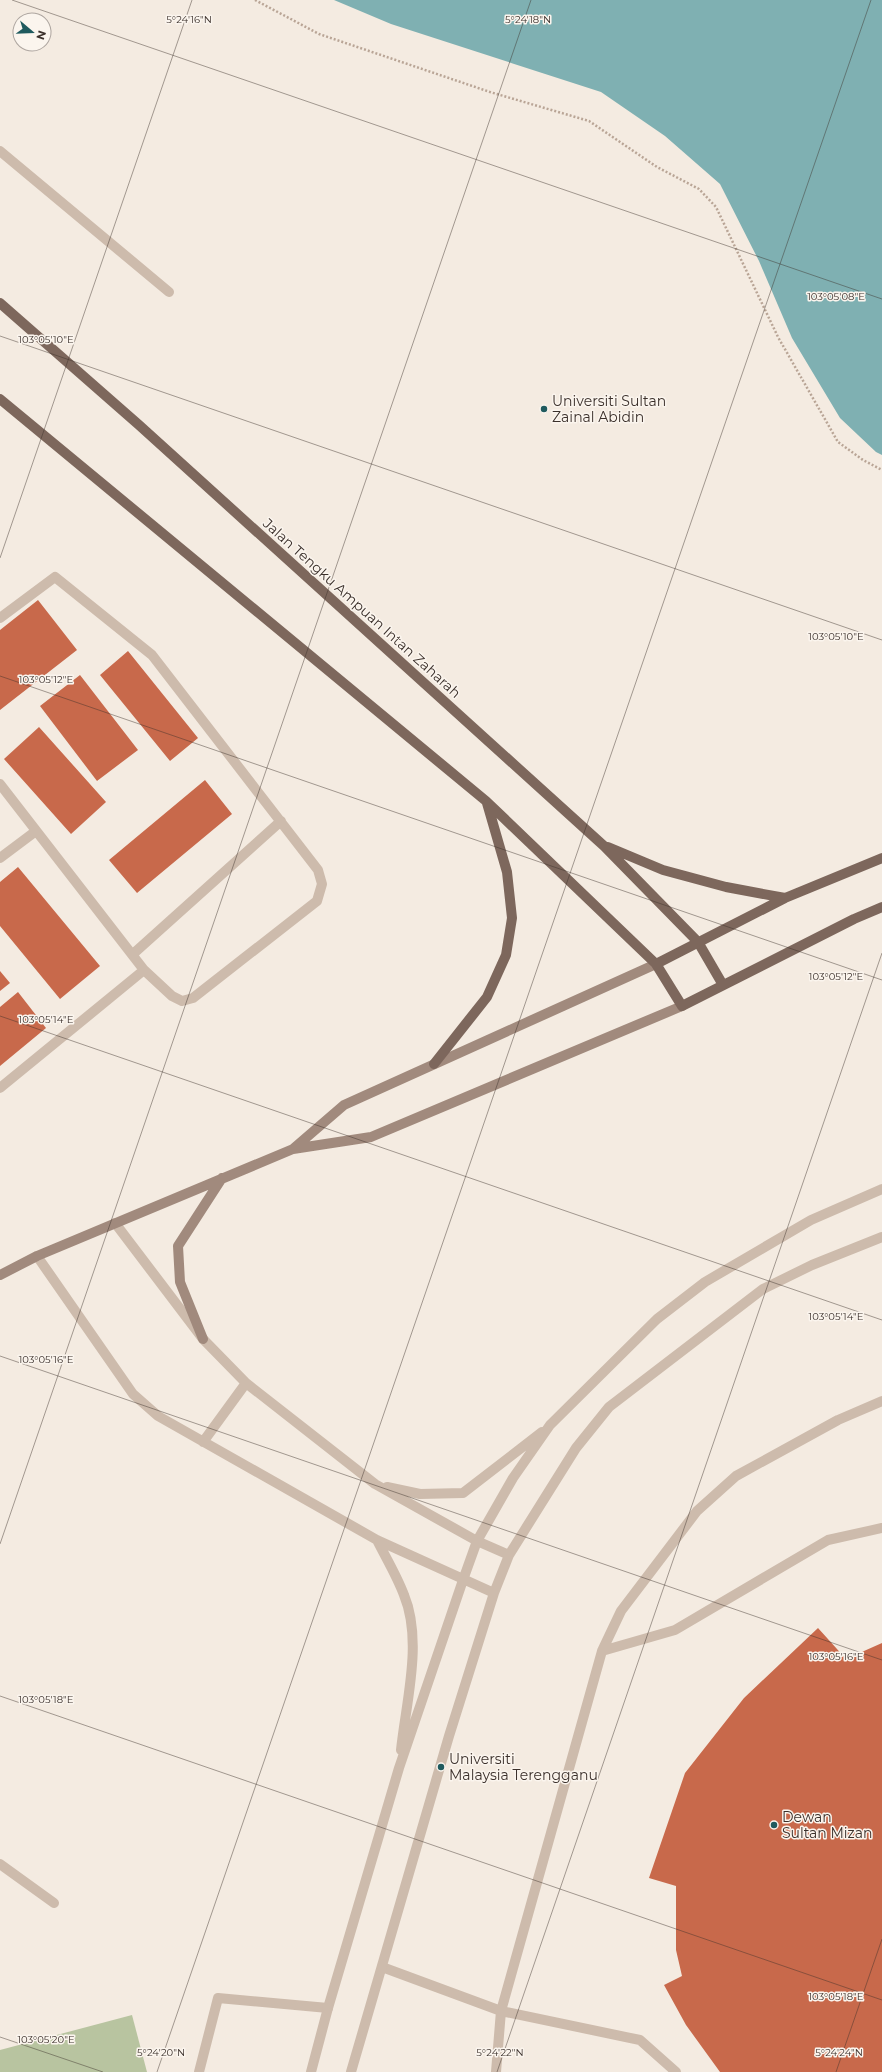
<svg xmlns="http://www.w3.org/2000/svg" width="882" height="2072" font-family="Montserrat,sans-serif">
	<style>
		.green { fill: #b8c4a0 }
		.water { fill: #7fb0b2 }
		.building { fill: #c8694b }
		.lines { fill: none; stroke-linecap: round; stroke-linejoin: round }
		.path { stroke: #b9a596; stroke-width: 2.5; stroke-dasharray: 2 2; stroke-linecap: butt }
		.lane { stroke: #cdbbac; stroke-width: 10 }
		.street { stroke: #cdbbac; stroke-width: 10 }
		.secondary { stroke: #a18a7d; stroke-width: 10 }
		.primary { stroke: #7d675c; stroke-width: 10 }
		.ticks { fill: none; stroke: #3b302b; stroke-width: 1; stroke-opacity: 0.45 }
		.poi-dot { fill: #1f5a5e; stroke: #fbf5ee; stroke-width: 1.5 }
		.labels { text-anchor: middle; dominant-baseline: central; stroke-width: 3; stroke-linejoin: round; paint-order: stroke }
		.poi-label { font-size: 14px; fill: #3b302b; stroke: #fbf5ee; text-anchor: start }
		.street-label { font-size: 14px; fill: #3b302b; stroke: #fbf5ee }
		.ticks-label { font-size: 10px; text-anchor: middle; fill: #3b302b; stroke: #fbf5ee; stroke-width: 3; stroke-linejoin: round; paint-order: stroke }
	</style>
	<rect width="100%" height="100%" fill="#f4ebe1"/>
	<path class="green" d="M132 2015 147 2072H0V2050Z"/>
	<path class="water" d="M334 0H882V455L876 452 840 418 792 338 759 261 720 184 665 136 601 92 391 24Z"/>
	<path class="building" d="M38 600 77 650 0 710V630Z
		M128 651 198 738 170 761 100 675Z
		M80 675 138 750 97 781 40 706Z
		M39 727 106 802 71 834 4 759Z
		M205 780 232 814 137 893 109 860Z
		M18 867 100 966 60 999 0 926V882Z
		M0 971 10 983 0 991Z
		M18 992 46 1028 0 1066V1007Z
		M818 1628 846 1659 882 1643V2072H720L686 2025 664 1985 682 1976 676 1950V1886L649 1878 685 1773 744 1698Z"/>
	<g class="lines">
		<path class="path" d="M255 0 319 34 490 92 589 121 657 167 699 189 716 207 778 337 838 442 863 460 882 470"/>
		<path class="lane" d="M0 151 169 292
			M0 618 55 577 152 655 318 870 322 884 317 901 193 998 182 1001 172 996 144 970 0 1088
			M0 784 144 970
			M0 858 36 831
			M133 954 281 821
			M602 1651 675 1630 828 1540 882 1528
			M0 1864 54 1903
			M382 1967 501 2011 640 2040 676 2072
			M199 2072 218 1998 328 2008
			M496 2072 501 2011 602 1651 621 1611 697 1511 736 1476 838 1420 882 1401"/>
		<path class="street" d="M115 1223 203 1339 246 1383 375 1484 477 1541 509 1555
			M37 1256 133 1394 158 1416 377 1540 494 1593
			M203 1442 246 1383
			M387 1487 420 1494 463 1493 542 1432
			M377 1540C386 1558 397 1576 404 1595 423 1641 406 1702 401 1750
			M311 2072 328 2008 399 1768 463 1580 477 1541 513 1478 550 1425 657 1319 705 1282 811 1220 882 1189
			M351 2072 449 1736 494 1593 509 1555 576 1448 609 1407 763 1289 812 1265 882 1237"/>
		<path class="secondary" d="M293 1149 344 1105 656 964
			M0 1275 37 1256 293 1149 371 1137 682 1006
			M203 1339 180 1282 178 1246 222 1178"/>
		<path class="primary" d="M0 303 139 425 604 846 698 942 723 985
			M0 399 486 801 656 964 682 1006 854 919 882 907
			M608 847 663 870 726 887 785 898
			M656 964 785 898 882 858
			M434 1064 487 997 506 955 512 918 507 872 487 803"/>
	</g>
	<path class="ticks" d="M12 0 882 299M0 336 882 640M0 558 192 0M0 676 882 980M0 1016 882 1320M0 1356 882 1660M0 1544 531 0M0 1696 882 2000M0 2037 103 2072M157 2072 871 0M497 2072 882 953M836 2072 882 1939"/>
	<g class="poi-dot">
		<circle cx="544" cy="409" r="4"/>
		<circle cx="441" cy="1767" r="4"/>
		<circle cx="774" cy="1825" r="4"/>
	</g>
	<g class="labels">
		<g class="poi-label">
			<text x="552" y="401">Universiti Sultan<tspan x="552" dy="16">Zainal Abidin</tspan></text>
			<text x="449" y="1759">Universiti<tspan x="449" dy="16">Malaysia Terengganu</tspan></text>
			<text x="782" y="1817">Dewan<tspan x="782" dy="16">Sultan Mizan</tspan></text>
		</g>
		<g class="street-label">
			<text transform="translate(362 608) rotate(42)">Jalan Tengku Ampuan Intan Zaharah</text>
		</g>
	</g>
	<g class="ticks-label">
		<text x="528" y="23">5°24'18"N</text>
		<text x="189" y="23">5°24'16"N</text>
		<text x="836" y="300">103°05'08"E</text>
		<text x="46" y="343">103°05'10"E</text>
		<text x="836" y="640">103°05'10"E</text>
		<text x="46" y="683">103°05'12"E</text>
		<text x="836" y="980">103°05'12"E</text>
		<text x="46" y="1023">103°05'14"E</text>
		<text x="836" y="1320">103°05'14"E</text>
		<text x="46" y="1363">103°05'16"E</text>
		<text x="836" y="1660">103°05'16"E</text>
		<text x="46" y="1703">103°05'18"E</text>
		<text x="836" y="2000">103°05'18"E</text>
		<text x="46" y="2043">103°05'20"E</text>
		<text x="161" y="2056">5°24'20"N</text>
		<text x="500" y="2056">5°24'22"N</text>
		<text x="839" y="2056">5°24'24"N</text>
	</g>
	<g transform="translate(32 32) rotate(109)"><circle r="19" fill="#fbf5ee" stroke="#aea6a0"/>
	<path d="M0-3L7 15L0 10L-7 15Z" fill="#1f5a5e"/>
	<text y="-6" font-size="11" font-weight="bold" text-anchor="middle" fill="#3b302b">N</text>
	</g>
</svg>
